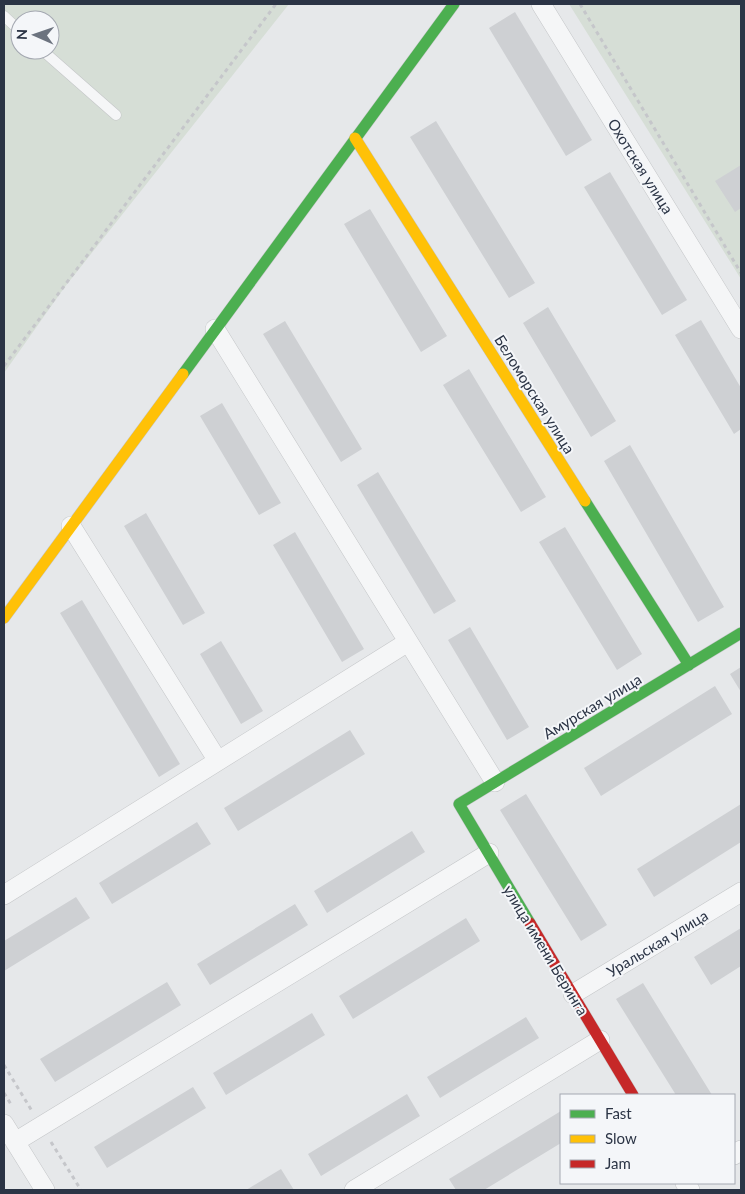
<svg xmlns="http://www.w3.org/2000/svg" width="745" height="1194" font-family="Lato,sans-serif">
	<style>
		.green { fill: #d6ded6; fill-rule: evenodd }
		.building { fill: #ced0d3 }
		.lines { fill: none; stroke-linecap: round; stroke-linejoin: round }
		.lane-casing { stroke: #c4c6c8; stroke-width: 11 }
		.street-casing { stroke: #c4c6c8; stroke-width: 20 }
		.fast-casing { stroke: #c4c6c8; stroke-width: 12 }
		.slow-casing { stroke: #c4c6c8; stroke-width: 12 }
		.jam-casing { stroke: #c4c6c8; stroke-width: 12 }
		.path { stroke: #c5c6ca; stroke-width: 3; stroke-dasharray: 4 4; stroke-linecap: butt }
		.lane { stroke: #f5f6f7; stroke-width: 10 }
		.street { stroke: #f5f6f7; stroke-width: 19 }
		.fast { stroke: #4caf50; stroke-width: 11 }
		.slow { stroke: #ffc107; stroke-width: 11 }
		.jam { stroke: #c62828; stroke-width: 11 }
		.labels { text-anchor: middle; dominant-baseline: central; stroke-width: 4; stroke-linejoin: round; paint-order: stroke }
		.street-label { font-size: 15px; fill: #2b3445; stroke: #f4f6f9 }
	</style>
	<rect width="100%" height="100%" fill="#e6e8ea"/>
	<path class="green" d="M4 4H289L64 288 4 373ZM20 20H50V50H20Z
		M569 4H741V279Z"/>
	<path class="building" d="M515 12 592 140 566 156 489 28Z
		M436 121 535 283 509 298 410 137Z
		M741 165V208L735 212 715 181Z
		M610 172 687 300 662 315 584 187Z
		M370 209 447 336 421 352 344 224Z
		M548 307 616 421 591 437 523 323Z
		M701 320 741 388V429L734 434 675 335Z
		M285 321 362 449 341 462 263 334Z
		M469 369 546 497 521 512 443 385Z
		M222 403 281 503 259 515 200 416Z
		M630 445 724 607 698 622 604 461Z
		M378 472 456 601 434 614 357 485Z
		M146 513 205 613 183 625 124 526Z
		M565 527 642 654 617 670 539 542Z
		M295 532 364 649 342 662 273 545Z
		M82 600 180 764 159 777 60 613Z
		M470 627 529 727 507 740 448 640Z
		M221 641 263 711 241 724 200 654Z
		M741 667V692L730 674Z
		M715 686 732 714 601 796 584 768Z
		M350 730 365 754 238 831 224 808Z
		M526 794 607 925 581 941 500 810Z
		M741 804V842L654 897 637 869Z
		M197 822 211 844 112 904 99 883Z
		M412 831 425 852 327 913 314 891Z
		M76 897 90 918 4 971V941Z
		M295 904 308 925 210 985 197 964Z
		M466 918 480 941 353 1019 339 996Z
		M741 928V966L711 985 694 957Z
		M167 982 181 1005 55 1082 40 1059Z
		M643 983 712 1095H676L616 999Z
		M312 1013 325 1035 226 1095 213 1073Z
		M526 1017 539 1038 440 1098 427 1077Z
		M193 1087 206 1108 107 1168 94 1147Z
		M407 1094 420 1116 321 1176 308 1154Z
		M561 1111V1143L484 1190H456L449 1179Z
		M281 1169 294 1190H246Z"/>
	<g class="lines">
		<g class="lane-casing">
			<path id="lane" d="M4 16 20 31
				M42 50 116 115"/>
		</g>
		<g class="street-casing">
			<path id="street" d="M541 4 741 329
				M215 329 495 782
				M71 526 218 761
				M4 895 408 642
				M573 994 741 892
				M4 1124 45 1190
				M15 1142 489 853
				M734 1155 741 1150
				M685 1183 690 1190
				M354 1190 600 1040"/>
		</g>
		<g class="fast-casing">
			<path id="fast" d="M183 374 454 4
				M585 501 689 665
				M530 923 459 804 741 633"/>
		</g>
		<g class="slow-casing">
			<path id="slow" d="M355 138 585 501
				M4 618 183 374"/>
		</g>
		<g class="jam-casing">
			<path id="jam" d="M530 923 633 1095"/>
		</g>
		<path class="path" d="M580 4 741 273
			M4 366 276 4
			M4 1065 32 1111
			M4 1093 12 1106
			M51 1142 81 1190"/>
		<use href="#lane" class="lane"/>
		<use href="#street" class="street"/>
		<use href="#fast" class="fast"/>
		<use href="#slow" class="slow"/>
		<use href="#jam" class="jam"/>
	</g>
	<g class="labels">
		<g class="street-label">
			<text transform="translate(641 166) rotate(58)">Охотская улица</text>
			<text transform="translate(535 394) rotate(58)">Беломорская улица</text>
			<text transform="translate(592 706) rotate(-31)">Амурская улица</text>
			<text transform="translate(657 943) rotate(-31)">Уральская улица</text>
			<text transform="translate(546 950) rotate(59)">улица имени Беринга</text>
		</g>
	</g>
	<rect width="745" height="1194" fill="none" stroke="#2b3445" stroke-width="10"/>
	<rect x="560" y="1094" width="175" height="90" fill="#f4f6f9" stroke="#a4a8b1"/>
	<rect x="570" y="1110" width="25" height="8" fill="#4caf50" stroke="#a4a8b1"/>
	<text x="605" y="1119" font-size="15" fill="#2b3445">Fast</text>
	<rect x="570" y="1135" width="25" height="8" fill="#ffc107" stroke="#a4a8b1"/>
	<text x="605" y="1144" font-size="15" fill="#2b3445">Slow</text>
	<rect x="570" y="1160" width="25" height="8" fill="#c62828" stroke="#a4a8b1"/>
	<text x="605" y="1169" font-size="15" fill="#2b3445">Jam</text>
	<g transform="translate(35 35) rotate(272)"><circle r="24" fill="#f4f6f9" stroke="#a4a8b1"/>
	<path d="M0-4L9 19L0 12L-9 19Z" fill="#6c737f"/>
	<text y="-8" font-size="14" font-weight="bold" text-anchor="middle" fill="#2b3445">N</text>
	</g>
</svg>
